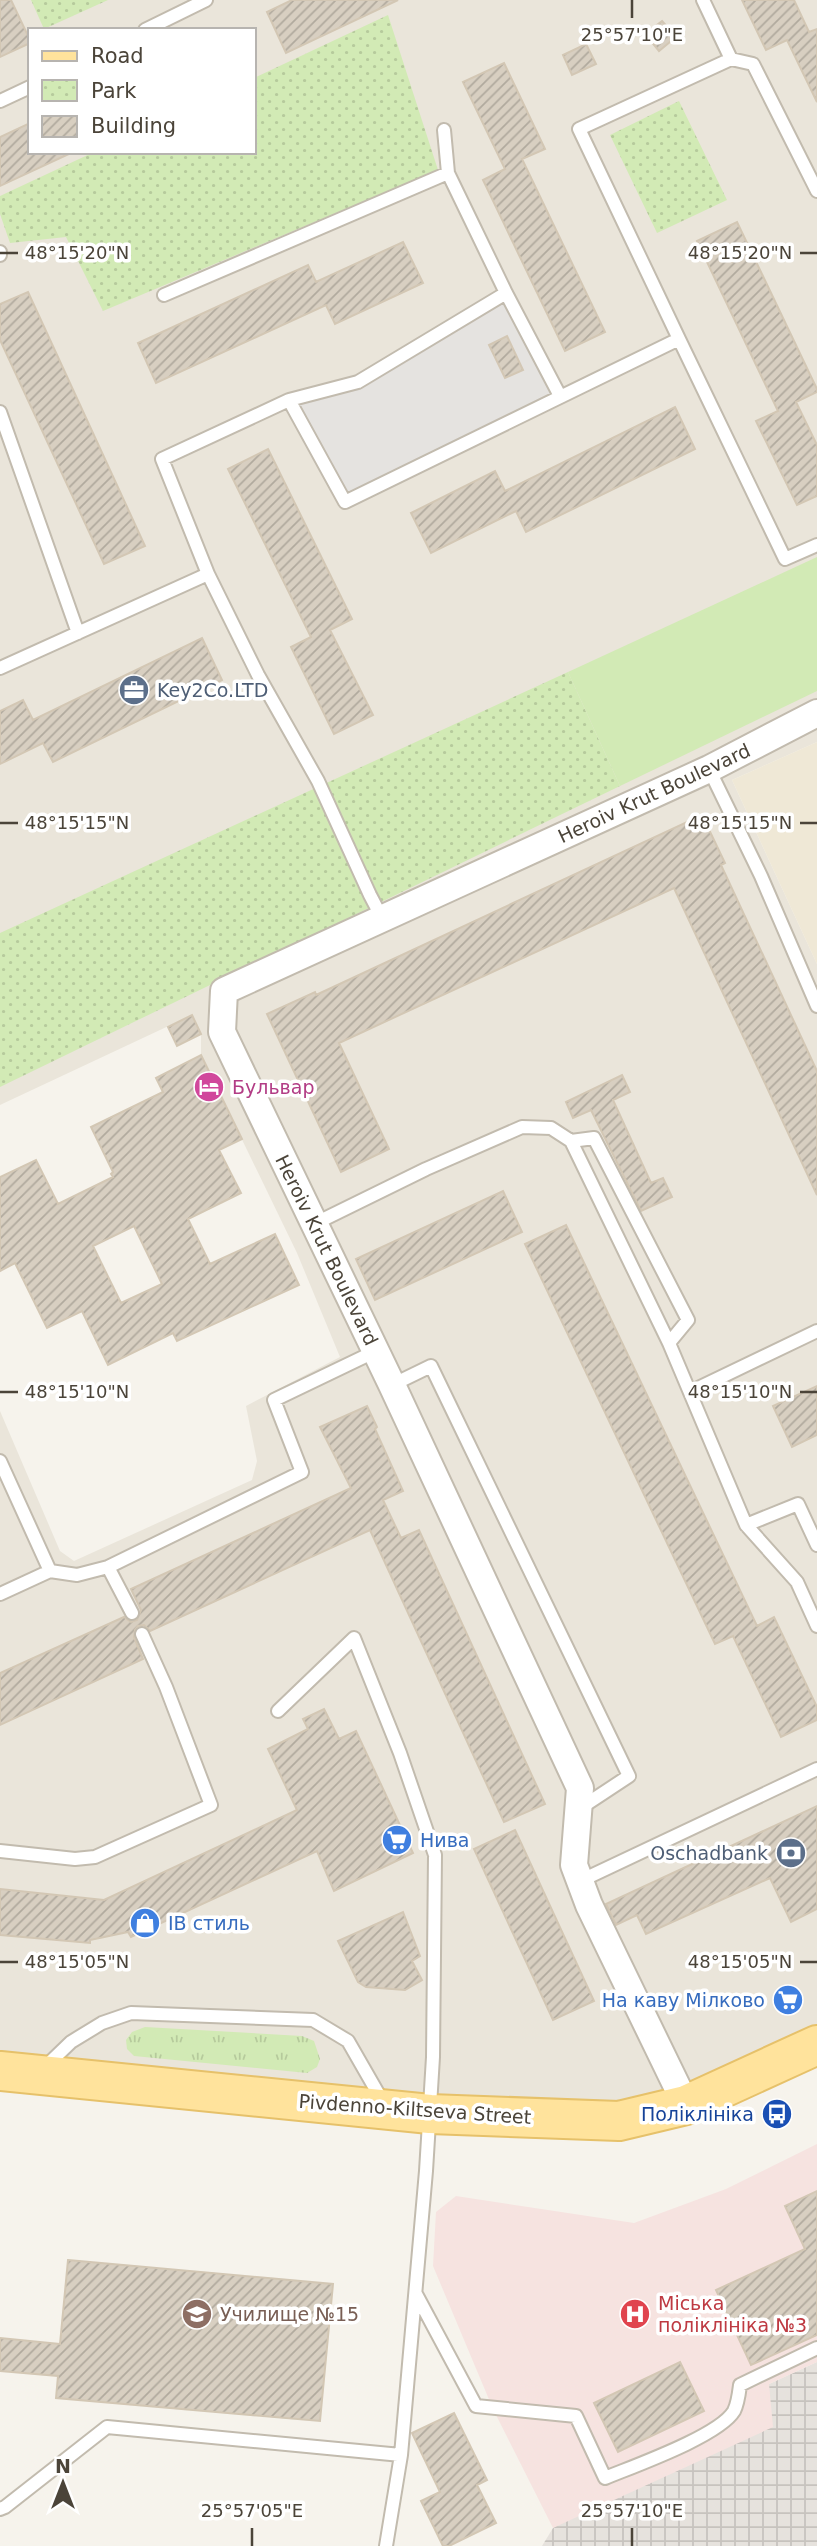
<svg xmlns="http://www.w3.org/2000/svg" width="817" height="2546" font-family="'DejaVu Sans',sans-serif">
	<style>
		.residential { fill: #eae5da; fill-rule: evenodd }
		.industrial { fill: url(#industrial-grid) }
		.education { fill: #efe8d6 }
		.medical { fill: #f6e3e0 }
		.grass { fill: url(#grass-tufts) }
		.park { fill: url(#park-dots) }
		.pitch { fill: #d2eab5 }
		.parking { fill: #e5e3e0 }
		.building { fill: url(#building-hatch); stroke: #d3c7b4; stroke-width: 2; fill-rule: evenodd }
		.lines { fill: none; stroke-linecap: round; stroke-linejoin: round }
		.service-casing { stroke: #c2bbae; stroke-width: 16 }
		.minor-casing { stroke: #c2bbae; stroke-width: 30 }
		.primary-casing { stroke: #e6c16a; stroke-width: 42 }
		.service { stroke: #fff; stroke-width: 12 }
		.minor { stroke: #fff; stroke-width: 26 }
		.primary { stroke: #ffe39c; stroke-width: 38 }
		.ticks { fill: none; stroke: #4b4439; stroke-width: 2.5 }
		.labels { text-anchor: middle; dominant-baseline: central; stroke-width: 7; stroke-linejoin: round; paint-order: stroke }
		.service-label { font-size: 19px; fill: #4e5e75; stroke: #fff; text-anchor: start }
		.street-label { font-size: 19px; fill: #4b4439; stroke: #fff }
		.hotel-label { font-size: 19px; fill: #b23c85; stroke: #fff; text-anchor: start }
		.shop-label { font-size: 19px; fill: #366cbe; stroke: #fff; text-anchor: start }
		.transit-label { font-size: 19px; fill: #164399; stroke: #fff; text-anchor: end }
		.health-label { font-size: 19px; fill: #be3a42; stroke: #fff; text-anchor: start }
		.education-label { font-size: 19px; fill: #785e54; stroke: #fff; text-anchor: start }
		.ticks-label { font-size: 18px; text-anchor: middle; fill: #4b4439; stroke: #fff; stroke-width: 7; stroke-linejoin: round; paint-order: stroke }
	</style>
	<defs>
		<pattern id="industrial-grid" width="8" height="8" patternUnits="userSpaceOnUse" patternTransform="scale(1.75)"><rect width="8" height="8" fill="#e6e2dd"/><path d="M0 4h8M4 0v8" fill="none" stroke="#c7c3be"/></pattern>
		<pattern id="grass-tufts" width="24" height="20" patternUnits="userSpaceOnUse" patternTransform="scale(1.75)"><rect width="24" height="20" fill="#d2eab5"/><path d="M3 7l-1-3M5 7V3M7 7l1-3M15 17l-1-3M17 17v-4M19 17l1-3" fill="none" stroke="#b6ca9c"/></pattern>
		<pattern id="park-dots" width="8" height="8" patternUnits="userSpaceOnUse" patternTransform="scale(1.75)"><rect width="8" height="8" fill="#d2eab5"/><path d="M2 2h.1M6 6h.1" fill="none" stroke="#b6ca9c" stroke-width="1.8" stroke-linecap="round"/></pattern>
		<pattern id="building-hatch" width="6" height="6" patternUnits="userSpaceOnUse" patternTransform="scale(1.75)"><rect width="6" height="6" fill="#d8cfc1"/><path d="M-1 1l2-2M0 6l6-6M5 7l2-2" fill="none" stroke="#b1aa9e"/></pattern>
	</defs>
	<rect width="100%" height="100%" fill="#f6f3ec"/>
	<path class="residential" d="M0 0H817V742L732 780 817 964V2044L617 2120 0 2070V1411L60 1551 74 1561 252 1480 257 1461 246 1406 340 1357 297 1253 201 1055V1034L192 1015 0 1105ZM30 30H254V152H30Z"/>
	<path class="industrial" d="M817 2362V2546H542L553 2528 769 2384Z"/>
	<path class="education" d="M817 742V964L732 780Z"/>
	<path class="medical" d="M817 2144V2362L769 2384 773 2427 553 2528 493 2409 433 2266 436 2212 456 2196 634 2223 726 2189Z"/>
	<path class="grass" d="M145 2027 302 2036 314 2041 320 2059 317 2067 307 2073 134 2056 127 2049 126 2040 132 2032Z"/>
	<path class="park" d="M31 0H108L44 29Z
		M388 15 438 170 103 311 66 237 10 243 0 214V196L94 152H254V78Z
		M679 101 727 200 657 233 610 135Z
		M568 672 620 786 0 1087V933Z"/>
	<path class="pitch" d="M817 557V691L620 786 568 672Z"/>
	<path class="parking" d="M506 293 560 396 345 502 289 400 358 382Z"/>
	<path class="building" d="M0 0H11L30 40V43L0 57Z
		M292 0H398L286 53 267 12Z
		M742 0H794L809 32 817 29V102L787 40 766 50Z
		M662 21 676 37 659 51 645 34Z
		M586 44 596 64 572 75 563 55Z
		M504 63 545 149 522 159 605 332 565 351 483 180 505 169 463 82Z
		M30 123V152H73L0 186V137Z
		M737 222 817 389V392L796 402 817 445V496L797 505 756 421 778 411 697 241Z
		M403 242 423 283 335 324 326 305 156 383 138 343 308 265 316 282Z
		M28 292 145 546 104 564 0 340V304Z
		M507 336 523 370 505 378 489 345Z
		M675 407 695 449 526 532 516 511 431 553 411 513 495 471 505 491Z
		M268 449 352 619 330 630 373 715 334 734 291 647 311 637 228 469Z
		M202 638 222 680 53 762 43 743 0 764V711L23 700 33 720Z
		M702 815 725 863 721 865 817 1071V1195L674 888 339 1043 389 1149 341 1172 267 1014 315 992 316 995Z
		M192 1015 201 1034 177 1046 168 1027Z
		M201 1055 242 1139 219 1150 241 1193 188 1219 210 1264 275 1234 299 1285 177 1341 173 1333 108 1365 82 1311 47 1328 15 1263 0 1271V1177L36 1160 58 1204 113 1177 111 1174 113 1172 91 1127 163 1092 156 1078ZM134 1226 162 1284 121 1303 93 1246Z
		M622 1075 630 1092 613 1100 651 1183 663 1178 672 1197 641 1211 591 1110 573 1118 566 1102Z
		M503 1191 522 1232 375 1300 356 1259Z
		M566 1225 757 1626 774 1617 817 1707V1720L781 1737 733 1636 715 1644 525 1244Z
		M817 1386V1435L792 1447 773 1406Z
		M367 1406 377 1427 375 1429 403 1491 383 1500 401 1538 419 1530 545 1804 504 1822 370 1530 150 1631 144 1625 138 1626 135 1630 134 1637 143 1659 0 1725V1673L124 1617 131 1622 137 1620 141 1610 131 1589 351 1488 320 1427Z
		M324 1709 339 1739 356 1731 413 1853 334 1891 317 1851 131 1937 128 1932 90 1940V1943L0 1935V1889L104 1900 297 1810 268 1749 308 1729 303 1719Z
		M817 1806V1909L791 1922 770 1878 646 1934 637 1915 616 1925 606 1904Z
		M515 1830 594 2001 553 2020 474 1849Z
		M403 1912 420 1956 412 1961 422 1980 405 1990 366 1987 358 1982 338 1941Z
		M817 2191V2335L751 2365 716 2290 805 2249 785 2206Z
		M68 2260 333 2284 320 2421 56 2398 58 2376 0 2371V2338L60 2344Z
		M680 2362 704 2411 618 2452 594 2403Z
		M454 2413 487 2480 477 2485 496 2523 449 2546H443L421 2501 440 2492 412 2433Z"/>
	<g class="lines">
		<g class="service-casing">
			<path id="service" d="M703 0 731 59
				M145 30 206 0
				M0 101 30 87
				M444 130 448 173 506 293 560 396
				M0 252V255
				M164 295 448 173
				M679 339 785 559 817 545
				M289 400 358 382 506 293
				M0 412 78 633
				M208 574 258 675 318 781 370 895 382 918
				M0 668 208 574 162 459 289 400 345 502 679 339 579 129 731 59 753 64 817 191
				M709 769 761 876 817 1006
				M571 1141 594 1138 688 1320 669 1343
				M314 1224 426 1169 522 1127 551 1128 571 1141 669 1343 746 1525 797 1582 817 1626
				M392 1385 431 1366 629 1776 579 1809
				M690 1392 817 1331
				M0 1461 50 1571
				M746 1525 798 1504 817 1545
				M108 1567 132 1613
				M0 1594 50 1571 77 1575 108 1567 302 1472 274 1400 376 1351
				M278 1711 354 1638 400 1753 435 1855 433 2057 426 2171 401 2455 386 2546
				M0 1851 75 1859 95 1857 211 1805 166 1687 142 1634
				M580 1881 817 1769
				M44 2068 71 2042 102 2023 131 2013 313 2020 348 2041 383 2102
				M416 2294 476 2406 576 2416 605 2478C634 2466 719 2436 734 2411 738 2403 739 2393 740 2385L817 2348
				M0 2509 5 2507 107 2427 401 2455"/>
		</g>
		<g class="minor-casing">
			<path id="minor" d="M686 2105 589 1905 574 1865 580 1788 392 1385 222 1032 224 991 709 769 817 713"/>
		</g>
		<g class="primary-casing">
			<path id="primary" d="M0 2071 430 2114 619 2121 686 2105 817 2045"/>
		</g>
		<use href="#service" class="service"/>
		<use href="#minor" class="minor"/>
		<use href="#primary" class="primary"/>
	</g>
	<path class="ticks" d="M632 0V18M0 253H18M800 253H817M0 823H18M800 823H817M0 1392H18M800 1392H817M0 1962H18M800 1962H817M252 2528V2546M632 2528V2546"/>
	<defs>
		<g id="office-disc" transform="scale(1.575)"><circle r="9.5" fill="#5c6f8a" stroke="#fff"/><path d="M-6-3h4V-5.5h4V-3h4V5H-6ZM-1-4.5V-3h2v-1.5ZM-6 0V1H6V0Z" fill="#fff"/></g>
		<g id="hotel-disc" transform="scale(1.575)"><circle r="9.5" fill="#d1479c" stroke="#fff"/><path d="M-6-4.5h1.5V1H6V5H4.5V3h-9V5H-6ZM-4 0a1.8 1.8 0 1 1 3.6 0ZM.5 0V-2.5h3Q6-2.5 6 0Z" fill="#fff"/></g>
		<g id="supermarket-disc" transform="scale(1.575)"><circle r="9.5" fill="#3f7fe0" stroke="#fff"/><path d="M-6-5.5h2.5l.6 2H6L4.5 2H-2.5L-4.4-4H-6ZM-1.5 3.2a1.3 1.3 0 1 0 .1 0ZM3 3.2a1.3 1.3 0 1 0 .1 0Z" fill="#fff"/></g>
		<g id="bank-disc" transform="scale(1.575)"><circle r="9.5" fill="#5c6f8a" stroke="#fff"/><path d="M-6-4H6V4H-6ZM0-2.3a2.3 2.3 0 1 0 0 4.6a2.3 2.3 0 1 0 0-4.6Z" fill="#fff"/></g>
		<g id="shop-disc" transform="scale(1.575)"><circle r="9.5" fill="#3f7fe0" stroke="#fff"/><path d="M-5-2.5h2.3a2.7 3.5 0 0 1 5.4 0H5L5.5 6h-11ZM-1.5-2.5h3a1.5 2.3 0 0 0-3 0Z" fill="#fff"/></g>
		<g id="bus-disc" transform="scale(1.575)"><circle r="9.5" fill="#1a4fb4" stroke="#fff"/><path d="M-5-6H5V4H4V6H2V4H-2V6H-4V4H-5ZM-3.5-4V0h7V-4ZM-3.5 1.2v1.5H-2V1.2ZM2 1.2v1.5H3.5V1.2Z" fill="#fff"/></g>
		<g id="university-disc" transform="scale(1.575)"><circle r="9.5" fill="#8d6e63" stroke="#fff"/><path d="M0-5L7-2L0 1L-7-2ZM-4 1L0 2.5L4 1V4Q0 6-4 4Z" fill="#fff"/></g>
		<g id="hospital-disc" transform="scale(1.575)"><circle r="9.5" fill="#e0444e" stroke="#fff"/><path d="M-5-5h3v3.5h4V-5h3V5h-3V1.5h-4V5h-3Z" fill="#fff"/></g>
	</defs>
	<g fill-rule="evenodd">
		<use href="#office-disc" x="134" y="690"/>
		<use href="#hotel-disc" x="209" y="1087"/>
		<use href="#supermarket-disc" x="397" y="1840"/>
		<use href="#bank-disc" x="791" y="1853"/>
		<use href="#shop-disc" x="145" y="1923"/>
		<use href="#supermarket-disc" x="788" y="2000"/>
		<use href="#bus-disc" x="777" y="2114"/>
		<use href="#university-disc" x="197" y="2314"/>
		<use href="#hospital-disc" x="635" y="2314"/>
	</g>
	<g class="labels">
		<g class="service-label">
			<text x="157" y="690">Key2Co.LTD</text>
			<text x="768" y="1853" text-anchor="end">Oschadbank</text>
		</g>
		<g class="street-label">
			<text transform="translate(654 793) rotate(-25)">Heroiv Krut Boulevard</text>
			<text transform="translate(327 1250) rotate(64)">Heroiv Krut Boulevard</text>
			<text transform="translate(415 2109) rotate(4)">Pivdenno-Kiltseva Street</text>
		</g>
		<g class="hotel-label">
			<text x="232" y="1087">Бульвар</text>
		</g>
		<g class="shop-label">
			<text x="420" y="1840">Нива</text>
			<text x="168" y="1923">ІВ стиль</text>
			<text x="765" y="2000" text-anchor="end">На каву Мілково</text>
		</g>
		<g class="transit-label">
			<text x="754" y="2114">Поліклініка</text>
		</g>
		<g class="health-label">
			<text x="658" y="2303">Міська<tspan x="658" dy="22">поліклініка №3</tspan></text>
		</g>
		<g class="education-label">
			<text x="220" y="2314">Училище №15</text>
		</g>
	</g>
	<g class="ticks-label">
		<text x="632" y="41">25°57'10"E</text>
		<text x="77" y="259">48°15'20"N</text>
		<text x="740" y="259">48°15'20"N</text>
		<text x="77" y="829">48°15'15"N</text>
		<text x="740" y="829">48°15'15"N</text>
		<text x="77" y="1398">48°15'10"N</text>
		<text x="740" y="1398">48°15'10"N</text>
		<text x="77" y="1968">48°15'05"N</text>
		<text x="740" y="1968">48°15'05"N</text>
		<text x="252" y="2517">25°57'05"E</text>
		<text x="632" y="2517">25°57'10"E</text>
	</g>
	<rect x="28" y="28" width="228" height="126" fill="#ffffff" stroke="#b7b4b0" stroke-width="2"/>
	<rect x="42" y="51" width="35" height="10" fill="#ffe39c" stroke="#b7b4b0" stroke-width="2"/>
	<text x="91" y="63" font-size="21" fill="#4b4439">Road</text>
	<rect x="42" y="80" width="35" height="21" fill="url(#park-dots)" stroke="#b7b4b0" stroke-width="2"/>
	<text x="91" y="98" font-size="21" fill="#4b4439">Park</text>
	<rect x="42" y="116" width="35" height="21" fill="url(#building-hatch)" stroke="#b7b4b0" stroke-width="2"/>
	<text x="91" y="133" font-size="21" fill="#4b4439">Building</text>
	<g transform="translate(63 2483)" stroke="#ffffff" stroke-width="5" paint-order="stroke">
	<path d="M0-5L12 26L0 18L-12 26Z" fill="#4b4439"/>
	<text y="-10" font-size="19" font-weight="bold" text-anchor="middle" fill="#4b4439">N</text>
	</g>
</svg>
